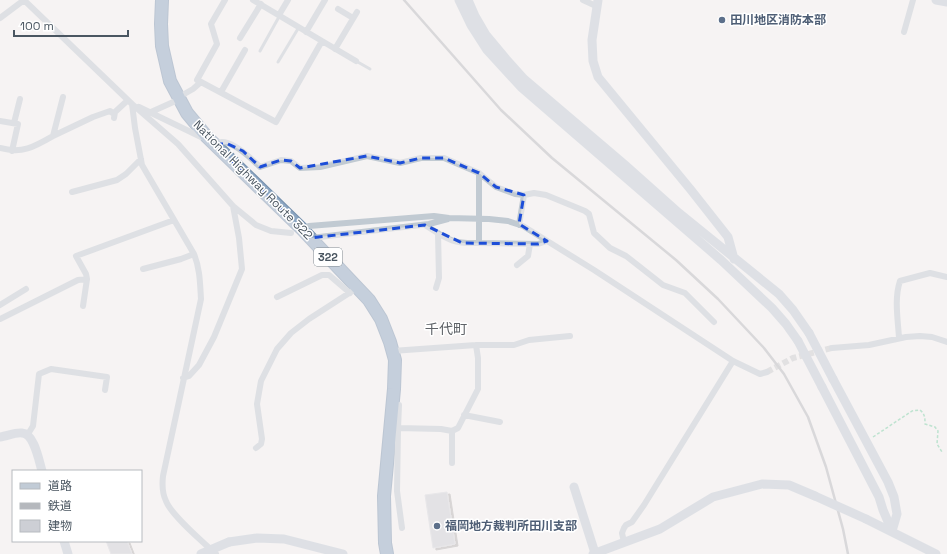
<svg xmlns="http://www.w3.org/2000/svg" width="947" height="554" font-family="'Space Grotesk','Noto Sans JP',sans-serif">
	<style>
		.building { fill: #cdcfd5; stroke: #d7d9de; filter: url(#shadow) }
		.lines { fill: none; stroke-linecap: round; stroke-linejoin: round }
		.street-tunnel { stroke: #caccce; stroke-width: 6; stroke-dasharray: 6 3; stroke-linecap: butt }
		.highway-casing { stroke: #7690ad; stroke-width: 14 }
		.path { stroke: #7ad0a6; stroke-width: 1.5; stroke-dasharray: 3 2; stroke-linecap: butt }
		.lane { stroke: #c1cad2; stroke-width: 3 }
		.street { stroke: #c1cad2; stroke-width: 6 }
		.secondary { stroke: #c1cbd6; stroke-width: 9 }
		.highway { stroke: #8ba5c1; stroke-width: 12 }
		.rail { stroke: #b5b8bd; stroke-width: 2.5 }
		.secondary-bridge { stroke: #c1cbd6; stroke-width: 9 }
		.marked { fill: none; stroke: #1d4ed8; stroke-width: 3; stroke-dasharray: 8 5; stroke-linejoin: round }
		.service-dot { fill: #5c6f8a; stroke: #fff; stroke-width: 1.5 }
		.labels { text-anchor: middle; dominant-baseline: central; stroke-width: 3; stroke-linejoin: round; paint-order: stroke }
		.shield { fill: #fff; stroke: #808990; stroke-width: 1 }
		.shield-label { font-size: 11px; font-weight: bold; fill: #4a5661 }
		.service-label { font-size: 12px; font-weight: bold; fill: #4e5e75; stroke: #fff; text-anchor: start }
		.street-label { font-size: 12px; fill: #4a5661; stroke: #fff }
		.quarter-label { font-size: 14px; fill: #5f6368; stroke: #fff }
	</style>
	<defs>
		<filter id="shadow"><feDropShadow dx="3" dy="2" stdDeviation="0" flood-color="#0004"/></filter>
	</defs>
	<rect width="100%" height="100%" fill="#f5f3f3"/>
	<path class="building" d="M447 492 455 544 433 548 425 495Z
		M106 541H127L132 554H111Z"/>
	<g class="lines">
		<path class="street-tunnel" d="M767 372 793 358 832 348"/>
		<g class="highway-casing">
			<path id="highway" d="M162 0 161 24 162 46 170 81 187 113 207 137 302 229 351 281 369 300 381 319 390 342 395 360 394 389 384 496 385 543 387 554"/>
		</g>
		<path class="path" d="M873 437 912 411 920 410C925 414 925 418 925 424L935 427 938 431 937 444 942 452"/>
		<path class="lane" d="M260 51 280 15
			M356 61 370 69
			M278 62 299 27"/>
		<path class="street" d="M24 0 132 104 178 144 233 206 256 225 271 231 291 233
			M583 0 596 6
			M338 9 353 18
			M279 15 288 0
			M0 18 24 0
			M306 32 325 0
			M904 32 913 0
			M240 38 261 4
			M322 41 356 61
			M335 49 357 12
			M201 82 197 80 217 44 211 24 225 0
			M221 92 245 50
			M179 97 193 89 201 82 276 122 322 41 253 0
			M132 104 135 128 142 165 194 254C200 269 200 283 201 299L163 476C162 485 162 493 166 501 171 515 204 543 216 554
			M139 107 201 137H204
			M151 112 180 99
			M114 118 115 112 128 100
			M0 121 18 124 12 151
			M14 123 20 99
			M53 136 93 117 110 111 114 114
			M215 144C217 144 219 142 221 142 233 141 252 159 260 167L281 160 291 161 300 168 320 167 367 156 400 163 421 158H444L479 173 496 187 515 194 524 195 519 225
			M0 148C22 154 34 147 53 136L63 97
			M72 192 117 180 126 174 141 159
			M524 195 534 193 546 195 585 211 589 214 594 233 610 248 626 256 663 285 685 293 714 322
			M425 225C447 239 452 244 479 243V173
			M309 226 434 216 449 218 489 219 508 221 523 226 594 270 733 361 760 374 767 372
			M311 238 429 224 448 219
			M479 243 538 244 547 241
			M517 265 528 256 530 244
			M143 269 181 259 194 254
			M87 279 86 274 76 256 174 220
			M436 288 439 278 438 233
			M277 297 322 275H329L350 293
			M0 305 26 289
			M0 319 78 280 87 279 83 306
			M899 338C898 320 894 299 900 281L930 273 947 277
			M832 348 869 345 906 337 920 336 932 337 947 342
			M392 351 476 345H514L529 340 570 336
			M183 378 189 376 199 365 214 337 242 269 239 238 233 206
			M393 405H399L398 428 441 429 452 431
			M464 415 500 422
			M398 428 397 491 402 528
			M28 434 33 426 39 374 51 369 107 377 105 390
			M256 448 261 444 262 439 257 404 261 381 277 349 291 333 309 319 357 288
			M452 463V431L458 428 478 389V358L476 345
			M624 542 622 533 624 528 626 525 632 522 644 505 733 361"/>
		<path class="secondary" d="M459 0 471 25 487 50 521 87 721 260 772 308 786 324 798 341
			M468 0 475 16 486 35 506 59 524 79 625 165 679 213 779 294 793 310 809 333
			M598 0 592 40 593 61 598 77 691 190 728 237 734 259
			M936 0 947 2
			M833 379 888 482 894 497 897 514 892 531
			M822 387 879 497 883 510 892 531
			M0 437C7 436 16 432 22 433 34 433 39 461 42 471
			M574 487 595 553
			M866 519 936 554
			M64 541 68 554
			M229 542 257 538 284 539 343 554
			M593 554 660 529 713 497 762 484 789 485 815 496"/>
		<use href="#highway" class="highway"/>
		<path class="rail" d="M404 0 501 110 552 158 676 260 718 299 764 348 784 374 808 417 826 467 843 529 848 554"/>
		<path class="secondary-bridge" d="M809 333 833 379
			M798 341 822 387
			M815 496 866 519
			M201 554 229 542"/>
	</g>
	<path d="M0 0H947V554H0ZM215 144H228L243 151 260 167 281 160 291 161 300 168 367 156 400 163 421 158H444L479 173 496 187 524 195 519 224 547 241 538 244 462 243 425 225 310 238Z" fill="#f5f3f3" fill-opacity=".55" fill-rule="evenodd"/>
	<path class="marked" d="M215 144H228L243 151 260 167 281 160 291 161 300 168 367 156 400 163 421 158H444L479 173 496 187 524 195 519 224 547 241 538 244 462 243 425 225 310 238Z"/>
	<g class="service-dot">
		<circle cx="722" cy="20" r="4"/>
		<circle cx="437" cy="526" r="4"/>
	</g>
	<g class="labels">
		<rect class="shield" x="314" y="248" width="28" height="18" rx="3"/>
		<g class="shield-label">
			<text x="328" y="257">322</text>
		</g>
		<g class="service-label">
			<text x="730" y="20">田川地区消防本部</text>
			<text x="445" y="526">福岡地方裁判所田川支部</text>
		</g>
		<g class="street-label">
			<text transform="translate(253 180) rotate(45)">National Highway Route 322</text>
		</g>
		<g class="quarter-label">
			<text x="446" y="329">千代町</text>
		</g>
	</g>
	<rect x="12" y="470" width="130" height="72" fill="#ffffff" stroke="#b7bbc0"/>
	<rect x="20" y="483" width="20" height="6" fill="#c1cbd6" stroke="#b7bbc0"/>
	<text x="48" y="490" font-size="12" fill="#4a5661">道路</text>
	<rect x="20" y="503" width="20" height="6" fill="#b5b8bd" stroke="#b7bbc0"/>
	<text x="48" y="510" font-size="12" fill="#4a5661">鉄道</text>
	<rect x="20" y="520" width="20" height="12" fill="#cdcfd5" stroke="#b7bbc0"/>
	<text x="48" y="530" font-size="12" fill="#4a5661">建物</text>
	<path d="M14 30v6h114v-6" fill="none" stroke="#4a5661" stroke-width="2"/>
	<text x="20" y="30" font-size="12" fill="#4a5661" stroke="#ffffff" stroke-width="3" paint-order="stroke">100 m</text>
</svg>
